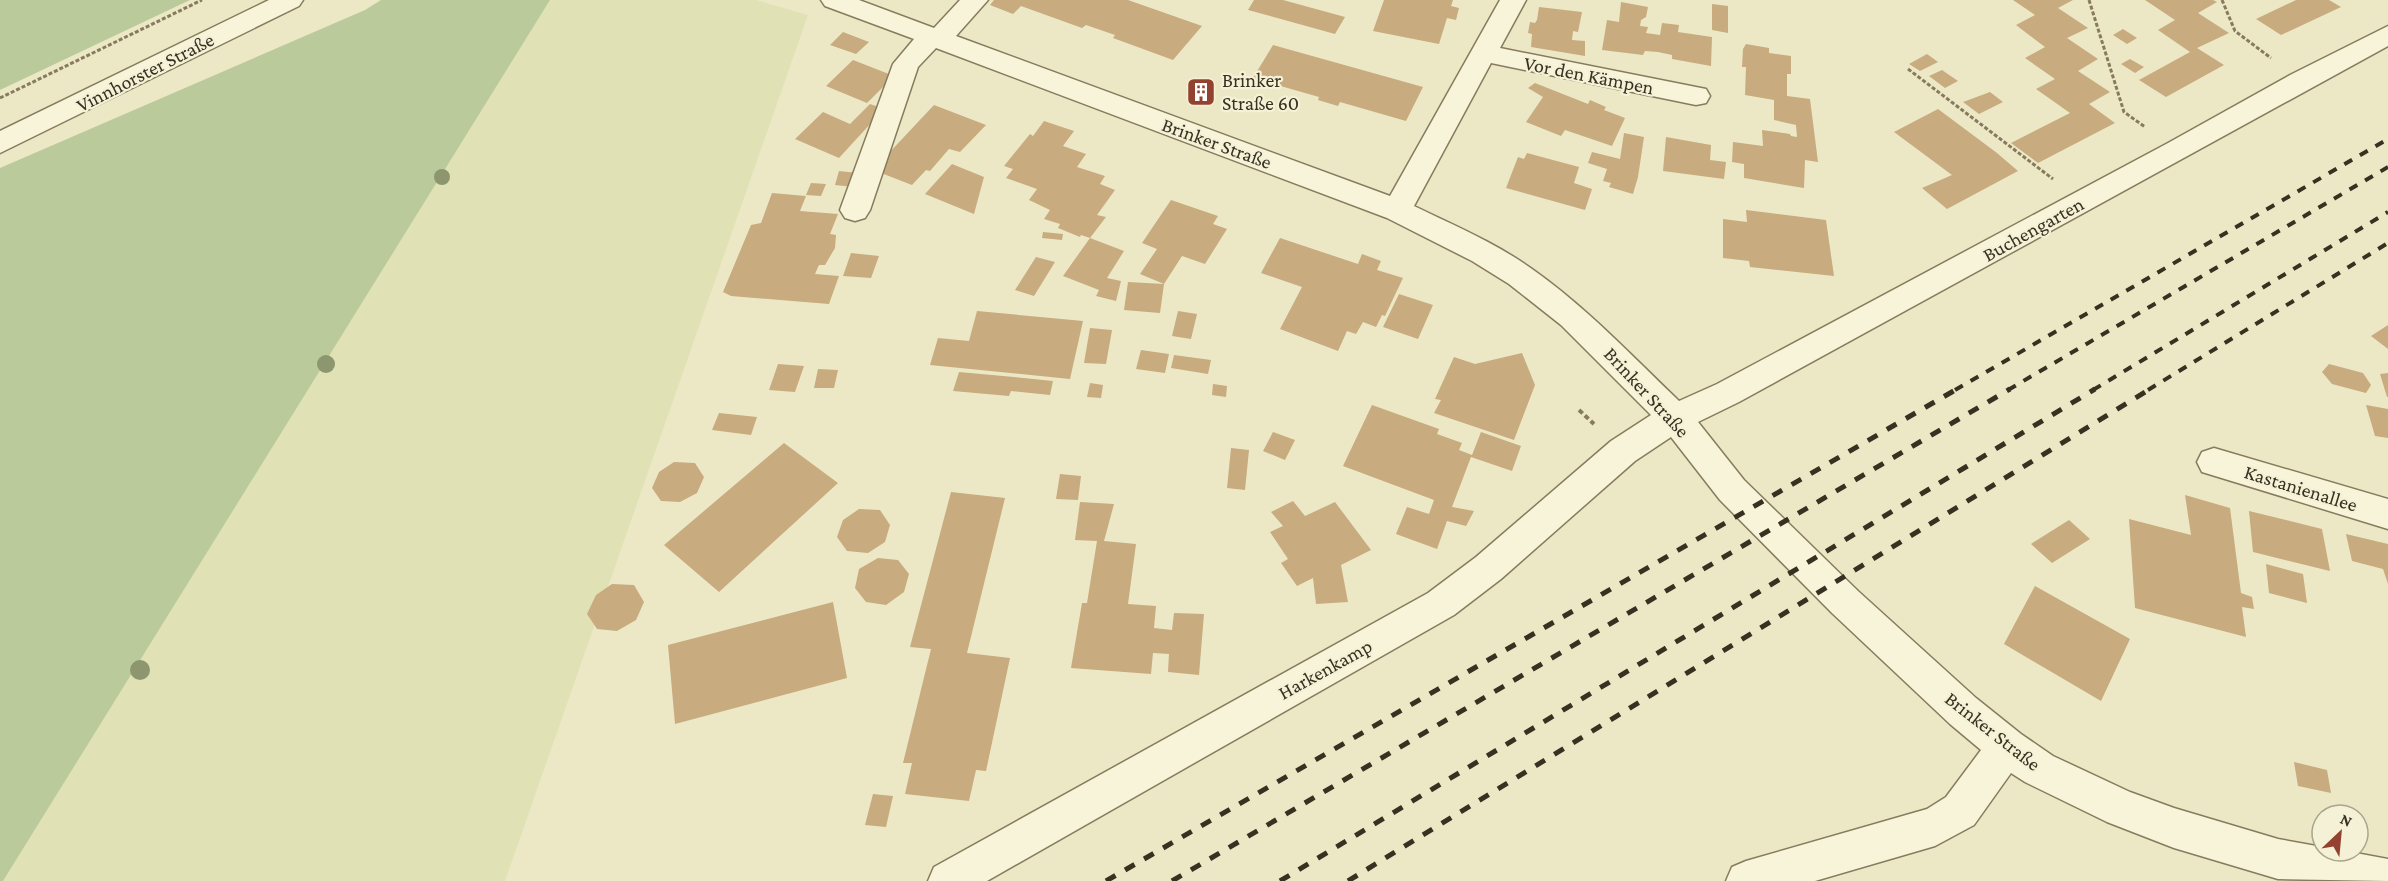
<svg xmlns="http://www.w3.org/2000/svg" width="2388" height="881" font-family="'Crimson Pro',serif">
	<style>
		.farmland { fill: #e0e1b4 }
		.green { fill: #bbca9b }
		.building { fill: #c8ab7e }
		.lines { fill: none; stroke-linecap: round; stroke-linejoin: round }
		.minor-casing { stroke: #877b5d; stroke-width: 3 }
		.path-far1 { stroke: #877b5d; stroke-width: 3; stroke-dasharray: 4 2; stroke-linecap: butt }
		.path { stroke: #877b5d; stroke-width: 4; stroke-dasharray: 5 3; stroke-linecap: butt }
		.minor { fill: #f7f4d9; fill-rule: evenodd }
		.rail-far1 { stroke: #383020; stroke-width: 4; stroke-dasharray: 9 9; stroke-linecap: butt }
		.rail { stroke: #383020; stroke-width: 5; stroke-dasharray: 11 11; stroke-linecap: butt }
		.tree { fill: #8d966f }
		.labels { text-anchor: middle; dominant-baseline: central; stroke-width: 4.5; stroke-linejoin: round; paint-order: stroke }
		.street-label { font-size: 20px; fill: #383020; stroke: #f4f1d6 }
		.poi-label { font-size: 20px; fill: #383020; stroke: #f4f1d6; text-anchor: start }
	</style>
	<rect width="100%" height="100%" fill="#ece8c6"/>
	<path class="farmland" d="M550 0H756L808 15 505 881H3Z"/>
	<path class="green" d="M0 0H190L0 90Z
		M381 0H550L3 881H0V168L365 10Z"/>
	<path class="building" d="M994 0H1128L1202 26 1173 60 1113 38 1115 35 1086 25 1082 28 1021 6 1013 14 990 5Z
		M1254 0H1283L1345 17 1335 34 1248 10Z
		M1384 0H1453L1451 6 1459 8 1456 20 1447 18 1439 44 1373 31Z
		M2013 0H2073L2058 8 2088 28 2067 38 2098 59 2078 71 2110 92 2089 104 2115 123 2038 163 2011 143 2070 113 2036 89 2055 79 2025 58 2045 47 2016 25 2035 15Z
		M2145 0H2213L2217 2 2198 13 2229 33 2197 48 2224 65 2166 97 2139 80 2190 52 2158 30 2175 20Z
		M2296 0H2329L2341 7 2281 35 2256 19Z
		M1621 2 1648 7 1646 17 1641 20 1640 26 1648 27 1646 33 1660 35 1662 23 1679 25 1678 32 1712 37 1711 66 1672 59V55L1658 52 1645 51 1643 55 1602 50 1607 20 1619 22Z
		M1712 4 1728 6V33L1712 30Z
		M1539 7 1582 12 1578 32 1573 31 1572 40 1585 41V56L1531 47 1532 34 1528 33 1530 22 1535 23 1537 20Z
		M2123 29 2137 38 2127 44 2113 35Z
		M843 32 869 42 856 54 830 45Z
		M1746 44 1769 48V53L1791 56V74H1787V96L1810 99 1818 162 1805 160 1804 188 1744 178V164L1732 162 1733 142 1763 146 1762 130 1790 134 1791 136 1797 137 1796 125 1774 120V100L1745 95 1746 67H1742L1743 49Z
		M1273 45 1423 87 1406 121 1340 102 1338 106 1318 100 1319 97 1253 78Z
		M1927 54 1938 62 1920 71 1909 64Z
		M2130 59 2144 67 2135 73 2121 64Z
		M853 60 894 76 867 103 826 86Z
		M1942 70 1958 81 1945 88 1929 76Z
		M1535 83 1588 104 1590 100 1606 107 1604 110 1625 118 1612 146 1565 130 1561 136 1526 122 1543 97 1528 88Z
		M1196 85 1212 90 1207 97 1191 93Z
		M1990 92 2003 102 1979 114 1963 102Z
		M870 104 884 109 839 158 795 139 823 112 850 124Z
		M934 105 986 125 960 152 949 149 930 171 926 170 912 185 881 173 887 155Z
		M1938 109 1997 153 2018 171 1947 209 1922 188 1952 175 1894 132Z
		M1044 121 1074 131 1063 146 1086 154 1077 167 1105 176 1100 184 1115 190 1097 215 1106 217 1090 238 1081 235 1080 237 1058 228 1060 224 1044 219 1050 210 1029 200 1037 189 1006 178 1013 169 1004 166 1030 134 1033 136Z
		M1624 133 1644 137 1638 177 1633 194 1609 187 1611 183 1603 181 1607 169 1588 163 1592 152 1620 159Z
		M1666 137 1711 145 1710 160 1726 162 1724 179 1663 171Z
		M1527 153 1579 167 1574 183 1592 189 1585 210 1506 188 1518 157 1524 159Z
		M952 164 984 177 974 214 925 194Z
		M839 171 858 173 854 187 835 185Z
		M811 183 826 184 821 196 806 195Z
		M772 193 806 196 800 211 838 214 830 234 836 235 835 248 825 265H819L815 274 839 276 829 304 731 296 723 292 751 225 761 223Z
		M1171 200 1218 216 1213 224 1227 229 1205 264 1182 256 1164 284 1140 274 1157 249 1142 243Z
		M1746 210 1826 220 1834 276 1750 267 1749 261 1723 258V219L1747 222Z
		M1043 232 1063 234 1062 240 1042 238Z
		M1090 238 1124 251 1107 278 1121 281 1116 301 1096 296 1099 290 1063 276Z
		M1280 238 1358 264 1362 254 1381 261 1377 270 1403 278 1385 316 1382 315 1376 327 1363 322 1356 334 1347 331 1338 351 1280 329 1302 287 1261 273Z
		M851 253 879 256 871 278 843 276Z
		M1036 257 1055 262 1034 296 1015 290Z
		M1128 282 1164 284 1160 313 1124 310Z
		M1399 294 1433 305 1418 339 1383 327Z
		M977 311 1083 321 1070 379 930 365 938 338 969 341Z
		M1178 311 1197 314 1191 339 1172 336Z
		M2388 325V349L2371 336Z
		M1090 328 1112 330 1106 364 1084 363Z
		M1141 350 1169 354 1165 373 1136 369Z
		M1522 353 1535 385 1514 440 1434 413 1441 400 1435 399 1454 357 1475 364Z
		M1174 355 1211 360 1208 374 1171 368Z
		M778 364 804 366 795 392 769 390Z
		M2329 364 2363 373 2371 385 2366 393 2332 384 2322 372Z
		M818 369 838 370 834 388H814Z
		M959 372 1014 377 1053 381 1050 395 1011 391 1009 396 953 391Z
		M2388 373V397H2387L2380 374Z
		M1090 383 1103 385 1101 398 1087 397Z
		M1213 384 1227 386 1226 397 1212 395Z
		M1372 405 1439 429 1437 434 1462 443 1459 450 1472 455 1481 432 1521 446 1512 471 1471 457 1452 507 1474 511 1466 526 1447 521 1437 549 1396 534 1407 507 1429 514 1434 500 1343 466Z
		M2366 405 2388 409V438L2375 436Z
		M719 413 757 417 751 435 712 430Z
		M1273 432 1295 440 1285 460 1263 451Z
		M784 443 838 483 719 592 664 545Z
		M1231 448 1249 450 1245 490 1227 488Z
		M674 462 695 463 704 477 697 493 680 502 661 501 652 488 659 472Z
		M1060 474 1081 476 1078 500 1056 499Z
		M951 492 1005 498 967 653 1010 658 986 771 976 770 969 801 905 794 912 763H903L931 649 910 647Z
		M2185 495 2230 508 2241 593 2252 597 2254 609 2242 607 2246 637 2135 608 2129 519 2191 535Z
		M1293 501 1305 516 1335 502 1371 550 1341 565 1348 602 1316 604 1313 578 1297 586 1281 563 1288 559 1270 532 1283 526 1271 512Z
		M1080 502 1114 504 1104 541 1136 544 1128 604 1156 606 1154 628 1172 630 1174 613 1204 614 1199 675 1168 672 1169 654 1153 653 1151 674 1071 668 1082 603H1087L1097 541 1075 540Z
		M859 509 880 510 890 525 885 542 868 553 847 551 837 537 843 520Z
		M2249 511 2322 529 2330 571 2253 552Z
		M2069 520 2090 539 2052 563 2031 544Z
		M2346 534 2388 544V584L2383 569 2352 561Z
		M878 558 898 560 909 574 904 592 886 605 866 602 855 588 859 569Z
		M2266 564 2303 574 2307 603 2269 593Z
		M612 584 634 585 644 602 636 620 617 631 597 629 587 614 596 595Z
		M2035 586 2130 639 2101 701 2004 644Z
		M833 602 847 678 675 724 668 645Z
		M2294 762 2327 770 2331 793 2298 786Z
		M873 794 893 796 886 827 865 825Z"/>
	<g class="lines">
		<g class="minor-casing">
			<path id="minor" d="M269 0H303L299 6 0 153V131Z
				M821 0H859L934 28 960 0H988L956 36 1390 196 1500 0H1526L1500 48 1696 87 1706 89 1710 96 1706 103 1696 105 1491 63 1414 206C1453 225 1496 243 1532 269 1586 307 1631 355 1679 401L1717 384 2168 143 2292 74 2388 26V46L1739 402 1698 422 1744 480 1858 591 1976 698 2021 734 2053 756 2130 792 2174 808 2278 839 2322 847V851H2345L2388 859V881L2278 879 2174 848 2107 822 2025 782 2011 773 1974 825 1935 846 1815 881H1726L1732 867 1746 861 1927 809 1946 797 1981 750 1950 724 1832 613 1720 500 1671 437 1635 461 1501 579 1454 615 987 881H928L934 867 1428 593 1476 557 1611 441 1651 415 1561 325 1509 284 1472 261 1387 218 936 48 918 67 870 210 865 218 855 221 845 218 840 210 893 64 914 39 825 6Z
				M2214 448 2388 499V529L2202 472 2197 462 2202 452Z"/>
		</g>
		<path class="path-far1" d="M2089 0 2124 112 2145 127
			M2222 0 2235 31 2271 58
			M1908 69 2053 179
			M0 98 202 0"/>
		<path class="path" d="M1579 410 1594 424"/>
		<use href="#minor" class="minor"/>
		<path class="rail-far1" d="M1955 390 2388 139
			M2008 390 2388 167
			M2093 390 2388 212
			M2148 390 2388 243"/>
		<path class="rail" d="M1106 881 1957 389
			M1172 881 2010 389
			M1280 881 2095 389
			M1348 881 2150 389"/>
	</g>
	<g class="tree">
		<circle cx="442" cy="177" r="8"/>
		<circle cx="326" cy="364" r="9"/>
		<circle cx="140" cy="670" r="10"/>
	</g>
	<defs>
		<g id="building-square" transform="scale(1.5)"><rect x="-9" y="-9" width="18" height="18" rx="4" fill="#934230" stroke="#f4f1d6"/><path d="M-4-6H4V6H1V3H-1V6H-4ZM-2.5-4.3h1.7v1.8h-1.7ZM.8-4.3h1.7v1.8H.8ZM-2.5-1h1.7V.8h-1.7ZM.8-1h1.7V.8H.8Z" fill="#fff"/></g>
	</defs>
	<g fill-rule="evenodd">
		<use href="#building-square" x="1201" y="92"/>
	</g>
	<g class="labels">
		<g class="street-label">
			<text transform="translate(145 72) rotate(-27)">Vinnhorster Straße</text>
			<text transform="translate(1589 75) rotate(11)">Vor den Kämpen</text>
			<text transform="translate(1217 143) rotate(20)">Brinker Straße</text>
			<text transform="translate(2033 229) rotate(-29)">Buchengarten</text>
			<text transform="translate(1647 392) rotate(47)">Brinker Straße</text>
			<text transform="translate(2301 488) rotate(17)">Kastanienallee</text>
			<text transform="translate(1325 669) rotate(-29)">Harkenkamp</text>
			<text transform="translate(1993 731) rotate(38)">Brinker Straße</text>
		</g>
		<g class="poi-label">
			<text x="1222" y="80">Brinker<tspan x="1222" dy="23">Straße 60</tspan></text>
		</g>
	</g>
	<g transform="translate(2340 833) rotate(26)"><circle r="28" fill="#f4f1d6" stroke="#a9a48d" stroke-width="1.5"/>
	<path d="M0-4.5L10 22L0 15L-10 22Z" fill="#934230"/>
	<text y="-9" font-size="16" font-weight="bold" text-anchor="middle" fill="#383020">N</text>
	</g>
</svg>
